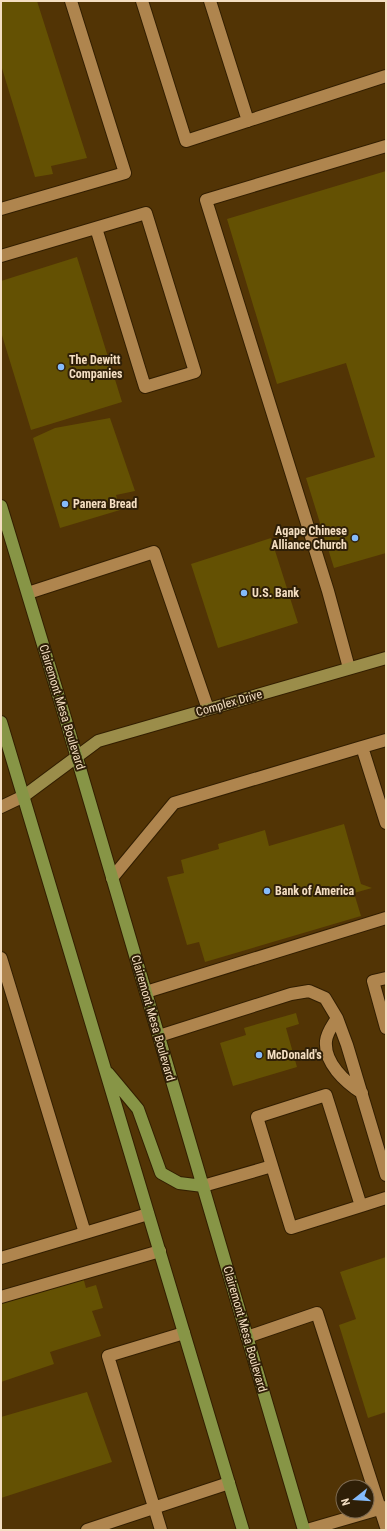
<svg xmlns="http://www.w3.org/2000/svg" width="387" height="1531" font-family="'Roboto Condensed',sans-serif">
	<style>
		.building { fill: #645103 }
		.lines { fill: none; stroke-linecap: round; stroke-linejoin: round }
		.lane-casing { stroke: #321e00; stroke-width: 14 }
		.street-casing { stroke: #321e00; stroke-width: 14 }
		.secondary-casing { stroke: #321e00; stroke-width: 14 }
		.primary-casing { stroke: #321e00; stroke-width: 14 }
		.lane { stroke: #af854e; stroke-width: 12 }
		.street { stroke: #af854e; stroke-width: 12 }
		.secondary { stroke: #9b8d4a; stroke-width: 12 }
		.primary { stroke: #879546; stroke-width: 12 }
		.poi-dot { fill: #85bbfb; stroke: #2f1f07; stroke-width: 1.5 }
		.labels { text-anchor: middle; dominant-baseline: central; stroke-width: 4; stroke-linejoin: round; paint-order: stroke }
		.poi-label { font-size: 12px; font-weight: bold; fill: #f4dec2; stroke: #2f1f07; text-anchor: start }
		.street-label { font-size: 12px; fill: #f4dec2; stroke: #2f1f07 }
	</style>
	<rect width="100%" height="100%" fill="#523405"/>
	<path class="building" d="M1 1H37L87 158 51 166 53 174 35 177 1 65Z
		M386 171V553L334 568 306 478 375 457 346 363 277 384 227 219Z
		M77 257 122 402 31 430 1 332V281Z
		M110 418 135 491 116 495 120 510 60 528 33 438 55 428Z
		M271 538 298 623 218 648 191 564Z
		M344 824 361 884 372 888 354 893 361 916 205 962 199 942 187 945 167 877 184 873 181 860 219 849 218 844 265 830 269 846Z
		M296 1013 299 1024 286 1028 297 1067 233 1086 220 1043 246 1035 244 1028Z
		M386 1257V1412L368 1418 339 1325 356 1319 340 1272Z
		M83 1277 86 1288 96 1285 103 1308 92 1311 101 1336 50 1352 54 1364 1 1382V1303Z
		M87 1392 112 1462 1 1498V1417Z"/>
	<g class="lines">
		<g class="lane-casing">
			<path id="lane" d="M142 1 186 141 386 76
				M210 1 248 121
				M1 209 125 173 71 1
				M1 256 146 213 195 372 145 387 96 228
				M28 593 154 552 208 709
				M349 668 328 591 206 200 386 146
				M386 740 362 747 386 823
				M112 878 174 803 362 747
				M1 958 85 1233 148 1214
				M386 978 373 981 386 1028
				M146 992 386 918
				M337 1018C333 1025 327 1032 326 1041 324 1063 345 1082 362 1093
				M159 1036 291 994 309 991 325 998 337 1018 347 1045 386 1175
				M203 1186 272 1166
				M361 1206 291 1228 257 1117 326 1095 361 1206 386 1198
				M1 1258 85 1233
				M1 1297 160 1251
				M247 1337 317 1313 386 1527
				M87 1530 229 1483
				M161 1530 108 1356 184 1333
				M307 1530 386 1507"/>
		</g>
		<g class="street-casing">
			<path id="street" d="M1 807 24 796"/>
		</g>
		<g class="secondary-casing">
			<path id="secondary" d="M24 796 98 741 386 658"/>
		</g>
		<g class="primary-casing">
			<path id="primary" d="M1 506 67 724 304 1530
				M1 722 243 1530
				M108 1073 138 1109 161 1173 179 1183 203 1186"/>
		</g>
		<use href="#lane" class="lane"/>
		<use href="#street" class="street"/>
		<use href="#secondary" class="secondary"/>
		<use href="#primary" class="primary"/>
	</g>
	<g class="poi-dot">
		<circle cx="61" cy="367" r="4"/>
		<circle cx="65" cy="504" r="4"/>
		<circle cx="355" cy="538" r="4"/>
		<circle cx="244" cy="593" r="4"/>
		<circle cx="267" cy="891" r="4"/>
		<circle cx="259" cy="1055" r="4"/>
	</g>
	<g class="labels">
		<g class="poi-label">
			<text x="69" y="360">The Dewitt<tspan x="69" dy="14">Companies</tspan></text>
			<text x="73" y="504">Panera Bread</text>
			<text x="347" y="531" text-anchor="end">Agape Chinese<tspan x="347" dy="14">Alliance Church</tspan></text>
			<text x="252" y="593">U.S. Bank</text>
			<text x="275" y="891">Bank of America</text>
			<text x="267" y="1055">McDonald's</text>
		</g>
		<g class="street-label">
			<text transform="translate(229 703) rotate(-16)">Complex Drive</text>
			<text transform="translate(62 707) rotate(73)">Clairemont Mesa Boulevard</text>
			<text transform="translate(153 1018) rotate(74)">Clairemont Mesa Boulevard</text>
			<text transform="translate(245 1329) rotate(74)">Clairemont Mesa Boulevard</text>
		</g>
	</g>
	<rect width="387" height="1531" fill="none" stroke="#f4dec2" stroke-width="4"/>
	<g transform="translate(355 1499) rotate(253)"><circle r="19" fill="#2f1f07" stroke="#7e6b52"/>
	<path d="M0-3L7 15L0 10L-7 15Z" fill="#85bbfb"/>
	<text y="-6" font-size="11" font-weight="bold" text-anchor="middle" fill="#f4dec2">N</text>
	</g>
</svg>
